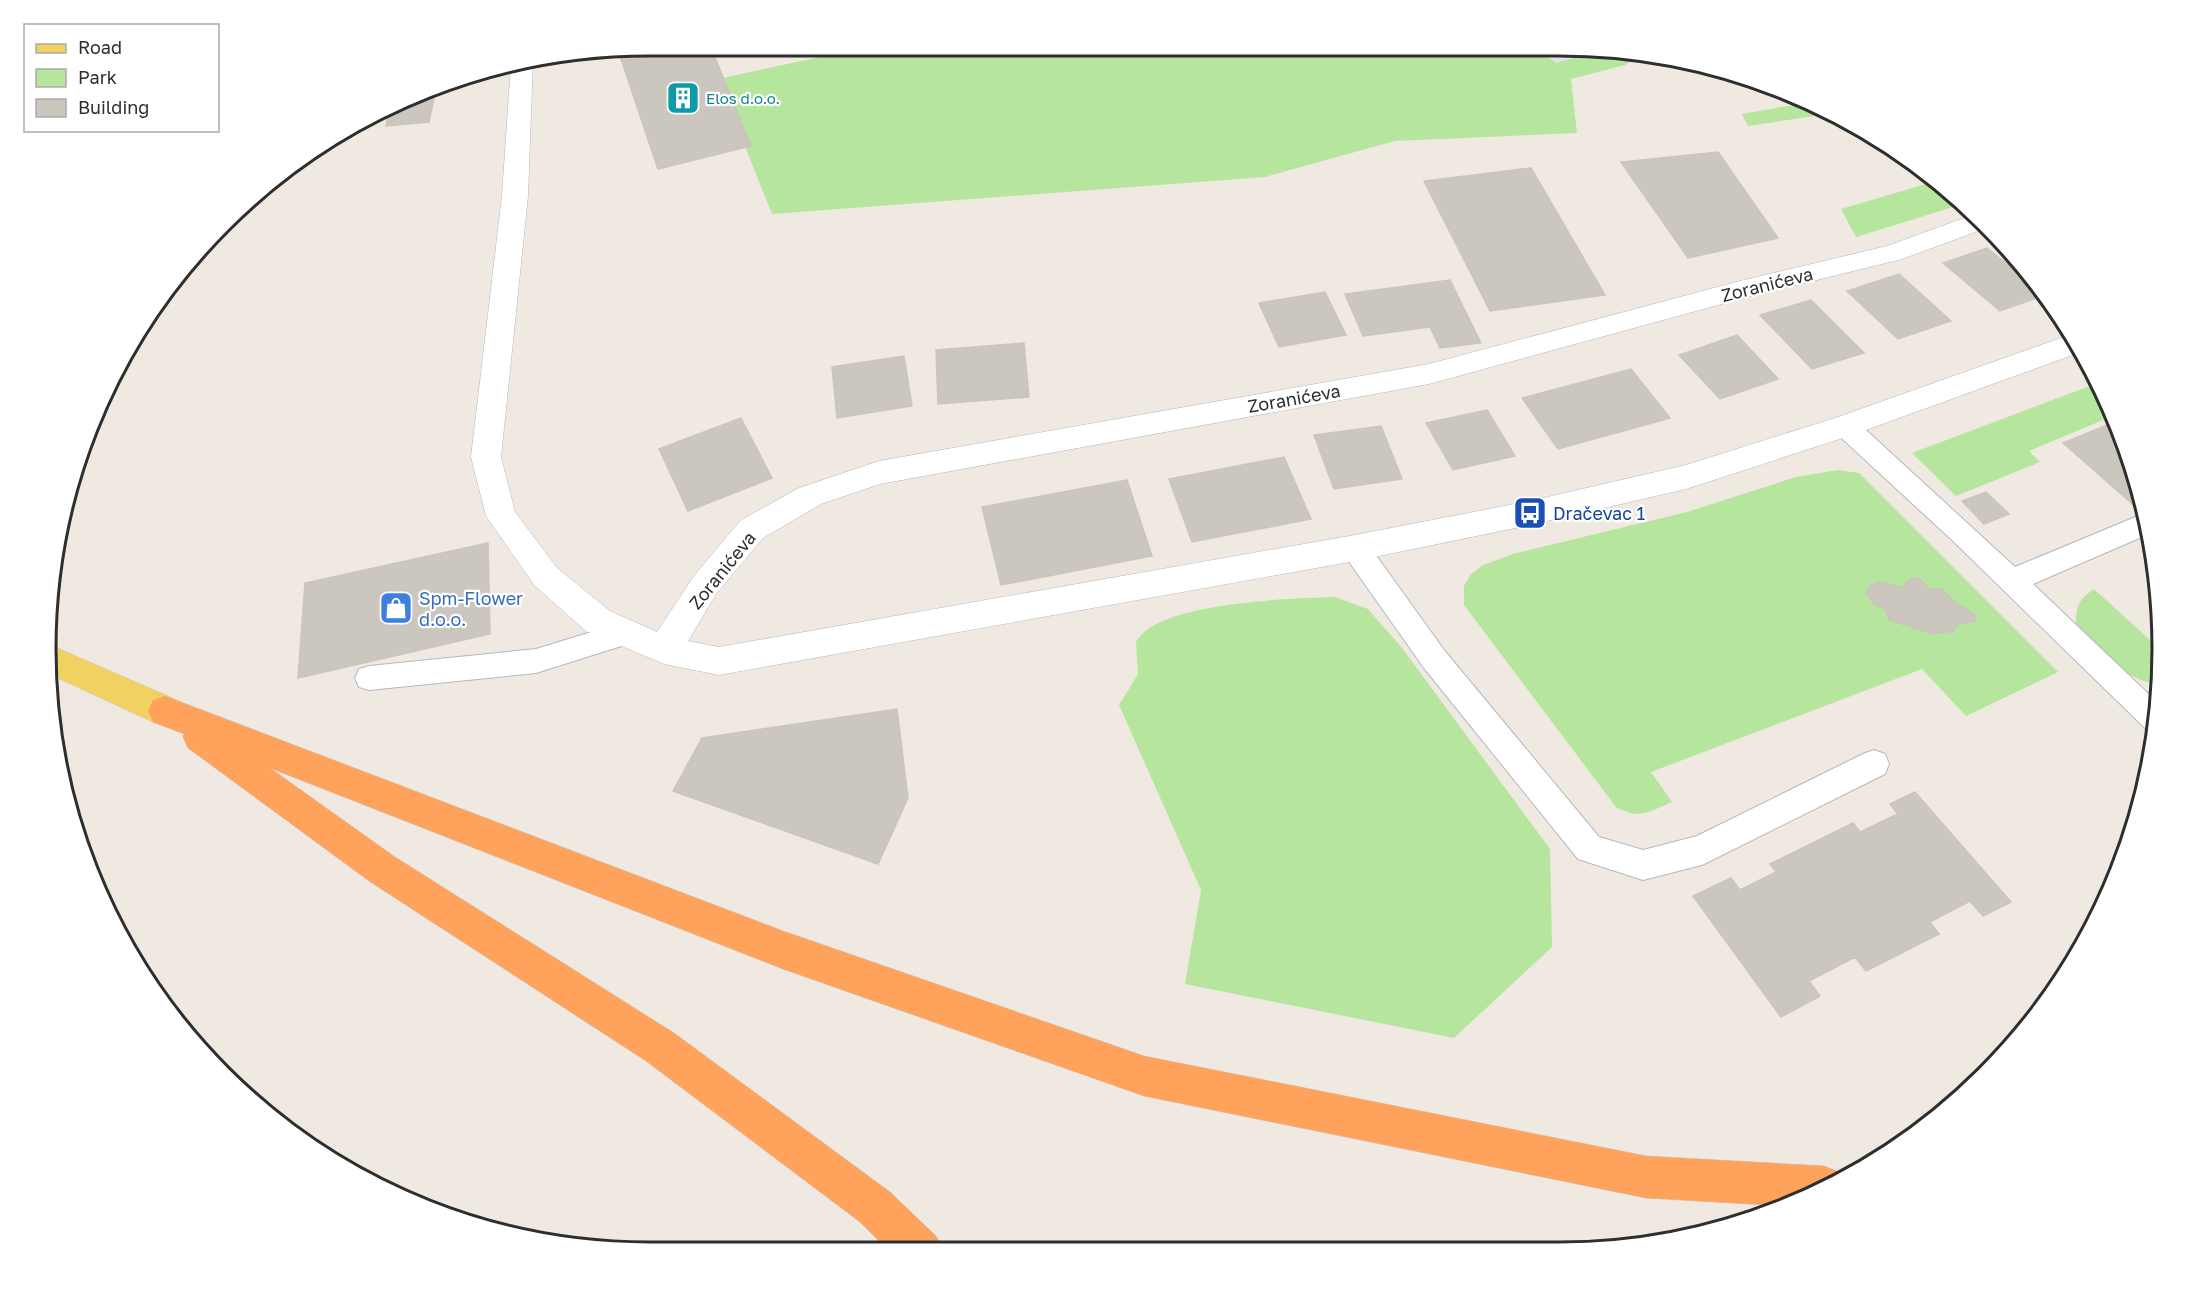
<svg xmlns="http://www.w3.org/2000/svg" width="2207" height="1297" font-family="'Golos Text',sans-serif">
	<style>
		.industrial { fill: #e3e1e8 }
		.green { fill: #b6e59e }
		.building { fill: #cbc7bf; stroke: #cbc5ba; stroke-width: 1.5 }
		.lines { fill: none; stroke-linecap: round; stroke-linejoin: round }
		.lane-casing { stroke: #b4b7c1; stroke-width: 2 }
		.street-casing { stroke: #b4b7c1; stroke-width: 1 }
		.primary-casing { stroke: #c9c9c9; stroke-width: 1 }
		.highway-casing { stroke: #c9c9c9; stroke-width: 1 }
		.lane { fill: #fff; fill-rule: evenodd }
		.street { fill: #fff; fill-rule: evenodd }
		.primary { fill: #f2d163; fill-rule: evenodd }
		.highway { fill: #ffa35c; fill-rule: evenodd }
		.labels { text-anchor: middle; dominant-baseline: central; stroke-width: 4.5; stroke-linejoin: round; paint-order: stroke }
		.far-culture-label { font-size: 15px; fill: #0d838f; stroke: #fff; text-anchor: start }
		.street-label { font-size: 18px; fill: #2e2e2e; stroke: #fff }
		.transit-label { font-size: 18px; fill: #164399; stroke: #fff; text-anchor: start }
		.shop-label { font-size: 18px; fill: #366cbe; stroke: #fff; text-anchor: start }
		.rim { fill: none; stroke: #2e2e2e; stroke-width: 3 }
	</style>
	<rect width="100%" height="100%" fill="#efe9e1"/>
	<path class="industrial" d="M1598 46 1609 48 1556 63 1535 47Z"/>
	<path class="green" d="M1535 47 1556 63 1609 48 1640 55 1625 65 1571 79 1577 133 1395 141 1265 177 772 214 718 79 857 49Z
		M1805 103 1827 114 1748 126 1742 114Z
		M1936 181 1963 204 1856 237 1841 209Z
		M2098 383 2115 415 2029 451 2040 462 1956 496 1912 453Z
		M1838 470 1859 473 2058 672 1966 716 1922 669 1651 772 1672 802C1648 812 1640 820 1616 807L1464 605V586L1471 574 1483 565 1513 554 1687 512 1796 477Z
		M2094 589 2162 651 2158 684C2124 681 2099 648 2076 625 2076 606 2078 600 2094 589Z
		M1335 597 1368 609 1402 648 1550 849 1552 947 1454 1038 1185 984 1201 890 1119 705 1138 674 1136 641C1141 636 1146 629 1153 626 1190 603 1290 598 1335 597Z"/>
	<path class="building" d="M618 50H712L751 146 658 169Z
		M437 84 429 122 386 126 391 103Z
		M1718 152 1778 238 1688 258 1621 162Z
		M1531 168 1605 295 1490 311 1424 181Z
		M1987 248 2045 295 2000 311 1943 263Z
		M1899 274 1951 321 1898 339 1847 291Z
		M1450 280 1481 343 1440 348 1430 327 1363 336 1345 294Z
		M1325 292 1346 335 1279 347 1259 303Z
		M1811 300 1864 353 1812 369 1760 315Z
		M1737 335 1778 379 1720 399 1679 355Z
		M1024 343 1029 397 938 404 936 350Z
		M904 356 912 406 837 418 832 367Z
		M1631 369 1670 418 1558 449 1522 398Z
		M1487 410 1515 456 1453 470 1426 423Z
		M741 418 772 478 688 511 659 449Z
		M2117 421 2143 507 2138 509 2063 443Z
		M1381 426 1402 479 1334 489 1314 435Z
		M1284 457 1311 519 1192 542 1169 479Z
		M1127 480 1152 556 1001 585 982 507Z
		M1986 492 2009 514 1984 524 1962 501Z
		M488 543 490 634 298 678 305 583Z
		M1912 578H1919L1929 589H1942L1957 604 1972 612 1976 618 1975 622 1958 624 1954 631 1932 634 1889 620 1884 608 1875 605 1865 592 1871 585 1880 582 1905 587 1907 581Z
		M897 709 908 798 878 864 673 791 702 738Z
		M1915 792 2011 902 1983 916 1970 901 1930 922 1939 934 1866 971 1855 957 1809 981 1820 996 1781 1017 1693 896 1731 878 1740 890 1776 872 1770 864 1853 823 1860 832 1898 814 1890 804Z"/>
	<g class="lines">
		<g class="lane-casing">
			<path id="lane" d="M1845 417 1854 419 2015 567 2145 513 2151 533 2033 584 2157 702 2154 732 2145 728 1953 541 1836 433 1832 426 1836 419Z
				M1355 537 1365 540 1444 650 1599 837 1643 850 1697 836 1863 754 1874 750 1885 754 1889 764 1885 774 1702 865 1643 880 1578 859 1424 668 1345 556 1341 548 1345 540Z
				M624 622 634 626 638 634 634 642 536 673 369 690 359 687 355 678 359 669 369 666 536 649Z"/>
		</g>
		<g class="street-casing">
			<path id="street" d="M533 59 528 196 501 457 515 512 557 568 610 611 657 632 694 576 741 520 799 488 879 461 1429 364 1740 281 1887 246 1975 214 1989 227 1902 259 1740 299 1429 384 880 484 821 504 763 538 716 594 688 641 719 647 1355 535 1530 501 1686 465 1835 418 2072 334 2081 352 1855 434 1686 489 1530 525 1355 561 719 675 664 664 586 631 535 586 486 516 471 457 502 196 511 64Z"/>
		</g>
		<g class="primary-casing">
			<path id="primary" d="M48 644 177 700 182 711 177 722 165 726 153 722 47 673Z"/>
		</g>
		<g class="highway-casing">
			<path id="highway" d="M165 696 783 931 1144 1056 1646 1156 1824 1166 1839 1172 1842 1179 1784 1206 1646 1198 1144 1096 783 969 270 768 395 857 674 1033 890 1192 936 1236 943 1251H889L860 1222 646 1061 369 881 188 748 183 737 184 734 153 722 148 711 153 700Z"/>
		</g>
		<use href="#lane" class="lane"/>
		<use href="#street" class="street"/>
		<use href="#primary" class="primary"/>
		<use href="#highway" class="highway"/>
	</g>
	<defs>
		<g id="building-square" transform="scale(1.725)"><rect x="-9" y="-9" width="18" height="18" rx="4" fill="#0f9aa8" stroke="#fff"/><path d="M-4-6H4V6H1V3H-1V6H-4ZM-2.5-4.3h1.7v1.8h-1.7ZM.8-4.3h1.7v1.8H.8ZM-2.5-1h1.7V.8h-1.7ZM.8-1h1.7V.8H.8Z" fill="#fff"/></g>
		<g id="bus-square" transform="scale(1.725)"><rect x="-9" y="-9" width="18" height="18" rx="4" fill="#1a4fb4" stroke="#fff"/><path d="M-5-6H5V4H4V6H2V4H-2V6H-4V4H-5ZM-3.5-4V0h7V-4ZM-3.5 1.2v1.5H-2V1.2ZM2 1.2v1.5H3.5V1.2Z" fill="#fff"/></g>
		<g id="shop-square" transform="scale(1.725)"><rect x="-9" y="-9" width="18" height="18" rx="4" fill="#3f7fe0" stroke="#fff"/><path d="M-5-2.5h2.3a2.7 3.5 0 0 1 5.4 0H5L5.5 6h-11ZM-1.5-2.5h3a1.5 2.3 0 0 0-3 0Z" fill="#fff"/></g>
	</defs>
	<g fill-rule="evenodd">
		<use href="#building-square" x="683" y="98"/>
		<use href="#bus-square" x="1530" y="513"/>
		<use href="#shop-square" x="396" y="608"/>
	</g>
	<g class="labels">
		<g class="far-culture-label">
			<text x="706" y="98">Elos d.o.o.</text>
		</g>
		<g class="street-label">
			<text transform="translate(1767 284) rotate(-14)">Zoranićeva</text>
			<text transform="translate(1294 398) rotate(-10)">Zoranićeva</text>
			<text transform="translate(722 570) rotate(-51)">Zoranićeva</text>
		</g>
		<g class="transit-label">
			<text x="1553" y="513">Dračevac 1</text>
		</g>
		<g class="shop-label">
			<text x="419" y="598">Spm-Flower<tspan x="419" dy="21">d.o.o.</tspan></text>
		</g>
	</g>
	<path d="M0 0H2207V1297H0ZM649 56H1559A593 593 0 0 1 2152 649V649A593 593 0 0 1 1559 1242H649A593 593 0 0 1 56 649V649A593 593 0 0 1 649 56Z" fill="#fff" fill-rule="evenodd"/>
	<path class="rim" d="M649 56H1559A593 593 0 0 1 2152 649V649A593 593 0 0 1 1559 1242H649A593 593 0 0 1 56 649V649A593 593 0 0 1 649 56Z"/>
	<rect x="24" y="24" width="195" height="108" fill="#ffffff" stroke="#ababab" stroke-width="1.5"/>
	<rect x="36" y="44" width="30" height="9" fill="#f2d163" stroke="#ababab" stroke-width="1.5"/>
	<text x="78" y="54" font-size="18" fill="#2e2e2e">Road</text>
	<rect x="36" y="69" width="30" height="18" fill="#b6e59e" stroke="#ababab" stroke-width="1.5"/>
	<text x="78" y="84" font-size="18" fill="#2e2e2e">Park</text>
	<rect x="36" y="99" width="30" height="18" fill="#cbc7bf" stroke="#ababab" stroke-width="1.5"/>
	<text x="78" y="114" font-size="18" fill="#2e2e2e">Building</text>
</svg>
